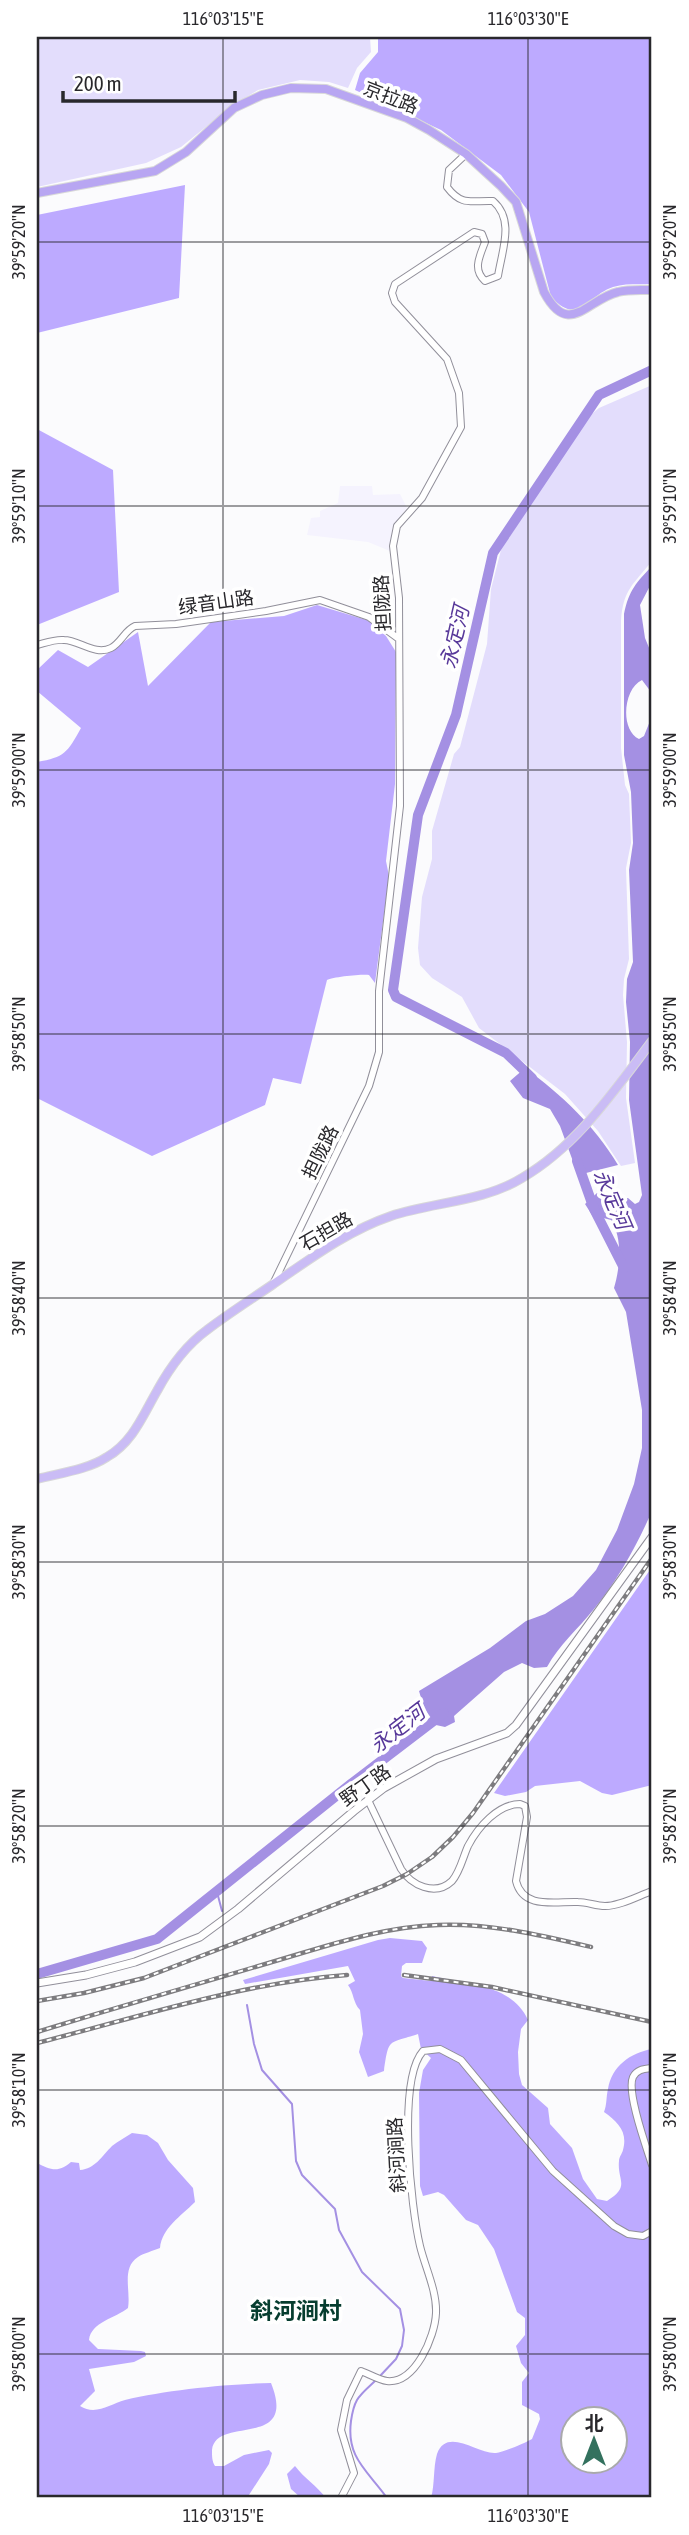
<svg xmlns="http://www.w3.org/2000/svg" width="689" height="2535" font-family="'Asap Condensed','Noto Sans SC',sans-serif">
	<style>
		.built { fill: #f5f3fe }
		.green { fill: #e3ddfc }
		.forest { fill: #bdaaff; fill-rule: evenodd }
		.water { fill: #a490e3 }
		.lines { fill: none; stroke-linecap: round; stroke-linejoin: round }
		.stream { stroke: #a490e3; stroke-width: 2 }
		.river { stroke: #a490e3; stroke-width: 10 }
		.tertiary-casing { stroke: #918f9a; stroke-width: 8 }
		.secondary-casing { stroke: #918f9a; stroke-width: 9 }
		.primary-casing { stroke: #d8d8d9; stroke-width: 10 }
		.trunk-casing { stroke: #d8d8d9; stroke-width: 10 }
		.tertiary { stroke: #fff; stroke-width: 6 }
		.secondary { stroke: #fff; stroke-width: 7 }
		.primary { stroke: #cabcf5; stroke-width: 8 }
		.trunk { stroke: #b8a6f2; stroke-width: 8 }
		.rail-casing { stroke: #7d7c7f; stroke-width: 4.5 }
		.rail { stroke: #fff; stroke-width: 2; stroke-dasharray: 5; stroke-linecap: butt }
		.ticks { fill: none; stroke: #29282c; stroke-width: 2; stroke-opacity: 0.45 }
		.labels { text-anchor: middle; dominant-baseline: central; stroke-width: 7; stroke-linejoin: round; paint-order: stroke }
		.street-label { font-size: 19px; fill: #29282c; stroke: #fff }
		.water-label { font-size: 21px; font-style: italic; fill: #58399a; stroke: #fff }
		.quarter-label { font-size: 23px; font-weight: bold; fill: #063d2f; stroke: #fff }
		.neatline { fill: none; stroke: #29282c; stroke-width: 2.5 }
		.ticks-label { font-size: 18px; text-anchor: middle; fill: #29282c }
	</style>
	<rect width="100%" height="100%" fill="#fbfbfd"/>
	<path class="built" d="M340 486H372L373 495 400 494 407 508 392 528 390 551 368 542 307 535 311 518 320 517V511L338 503Z"/>
	<path class="green" d="M37 37H370L371 52 357 68 348 88 329 82 300 80 258 90 233 105 181 147 146 163 37 187Z
		M652 385V561C634 584 623 589 621 621V748L625 785 629 794 631 843 626 868 629 959 624 979 623 995 627 1042 626 1098 635 1163 621 1166 598 1131 565 1094 479 1028 462 997 432 978 420 965 418 948 422 897 432 859V831L454 754 460 747 487 644 491 589 501 550 587 418 599 408Z"/>
	<path class="forest" d="M378 37H652V284C639 285 626 283 613 287 588 295 579 327 551 297L529 212 501 175 441 130 355 90 360 73 378 52Z
		M185 185 179 298 37 333V215Z
		M37 429 113 470 119 592 37 625Z
		M317 605 370 621 386 636 396 652 395 784 386 861 389 876 375 983 369 975C362 974 333 977 327 980L301 1084 273 1078 265 1105 152 1156 37 1098V762C65 757 67 753 81 728L37 691V670L58 650 88 667 138 632 148 686 211 622 284 616Z
		M652 1567V1785L612 1795 602 1793 580 1781 535 1786 526 1792 505 1796 494 1793Z
		M390 1938 422 1941 427 1948 422 1963H406L402 1966 401 1976 403 1978 431 1981 432 1976C466 1984 512 1984 528 2020L521 2029 518 2052 519 2074 522 2085 548 2108 550 2124 572 2148 583 2179 597 2199 607 2201C631 2186 617 2181 619 2161 619 2157 622 2154 623 2150 628 2132 618 2122 604 2112 607 2105 606 2097 608 2089 612 2066 630 2053 652 2049V2498H431C435 2484 433 2468 437 2454 447 2426 479 2455 496 2453 504 2452 525 2443 532 2439L540 2419 539 2414 522 2405V2382L529 2373 521 2363 516 2346 525 2335V2318L517 2312 494 2249 478 2225 466 2220 444 2195 438 2192 423 2196 420 2186 419 2093 423 2070 431 2058 421 2049 418 2034C388 2044 389 2037 384 2071L368 2077 359 2052 363 2034 360 2010C353 2003 354 1993 348 1985L355 1981 348 1966 245 1984 243 1980 378 1940ZM574 2420H616V2462H574Z
		M132 2133 147 2135 158 2143 168 2160 193 2188 195 2202C181 2216 162 2228 160 2248 153 2251 144 2253 138 2257 121 2268 131 2291 128 2308 116 2318 91 2322 89 2340L98 2349 141 2351 145 2352 146 2356 134 2362 89 2369 95 2391 80 2406C96 2416 110 2404 125 2400 167 2390 228 2384 271 2383 298 2450 216 2415 212 2450 212 2457 212 2461 215 2466H224L244 2455 269 2450 272 2453 269 2464 247 2498H37V2163C50 2170 59 2173 71 2162L79 2163 80 2170C95 2169 102 2156 112 2146 118 2141 126 2137 132 2133Z
		M295 2466C304 2478 317 2486 326 2498H301L291 2489 287 2474Z"/>
	<path class="water" d="M652 566V582L640 605 645 638 652 655V699L651 692 642 680C623 689 620 730 639 739L644 736 652 716V1511C637 1545 618 1580 594 1609 578 1629 559 1645 547 1667L534 1668 522 1663 504 1672 454 1716 455 1722 445 1727 436 1725 424 1708 419 1691 490 1648 526 1621 545 1614 573 1596 596 1570 617 1530 634 1484 642 1448V1410L626 1312 614 1288C620 1268 623 1238 611 1220L592 1215 585 1204 597 1193 614 1198H628L635 1204 639 1202 642 1195 629 1100 630 1042 626 1002 627 979 633 962 629 870 633 843 631 792 624 755V614C629 590 636 583 652 566Z
		M525 1068C562 1095 594 1125 618 1165L578 1175 560 1126 550 1109 523 1098 510 1081Z"/>
	<g class="lines">
		<path class="stream" d="M217 1892 222 1911
			M247 2005 254 2044 262 2070 292 2104 296 2161 302 2175 335 2209 339 2230 362 2272 400 2309 404 2330 402 2346 396 2359 380 2376
			M376 2380C370 2386 361 2393 357 2400 353 2407 352 2414 351 2421 346 2458 368 2471 387 2498"/>
		<path class="river" d="M532 1078 506 1053 396 997 393 990 418 815 456 715 493 553 599 395 652 370
			M577 1161 594 1209 624 1268
			M37 1974 157 1939 351 1784 444 1713"/>
		<g class="tertiary-casing">
			<path id="tertiary" d="M37 645C45 643 55 639 64 640 79 640 95 656 111 648 121 643 125 630 135 626L176 624 266 611 320 600 369 617 399 639
				M274 1282 369 1086 379 1052V991L400 806 399 598 393 546 397 526 422 498 461 427 459 393 447 359 395 302 392 293 395 284 474 232 482 234 485 242C480 256 472 269 485 281L498 276C502 250 515 220 493 201 472 200 462 207 447 187L449 170 466 154
				M368 1800 401 1869C411 1885 435 1897 452 1881 460 1872 463 1857 468 1846 478 1827 498 1804 520 1804L525 1806 527 1817 516 1881C523 1910 556 1901 578 1902 587 1902 596 1906 605 1906 620 1906 638 1896 652 1891
				M652 2068C645 2069 637 2069 633 2077 626 2092 647 2149 652 2165
				M341 2498 354 2473 341 2430 347 2400 361 2371C369 2374 379 2380 387 2381 415 2384 435 2337 436 2313 437 2291 425 2267 420 2246 411 2208 397 2080 423 2051L440 2049 461 2060 553 2171 614 2226 628 2234 643 2236 652 2231"/>
		</g>
		<g class="secondary-casing">
			<path id="secondary" d="M37 1983 86 1975 135 1962 200 1937 238 1909 354 1811 384 1788 436 1759 507 1733 516 1725 652 1537"/>
		</g>
		<g class="primary-casing">
			<path id="primary" d="M37 1479C60 1473 87 1470 107 1457 133 1442 143 1415 157 1391 170 1367 185 1346 207 1330 228 1314 250 1300 272 1285 310 1259 347 1231 391 1216 433 1202 483 1202 522 1178 577 1146 614 1091 652 1041"/>
		</g>
		<g class="trunk-casing">
			<path id="trunk" d="M37 193 155 171 186 152 234 108 262 95 291 88 326 89 407 118 429 130 466 154 501 186 516 202 544 292C569 339 587 299 618 292 629 289 641 290 652 290"/>
		</g>
		<use href="#tertiary" class="tertiary"/>
		<use href="#secondary" class="secondary"/>
		<use href="#primary" class="primary"/>
		<use href="#trunk" class="trunk"/>
		<g class="rail-casing">
			<path id="rail" d="M404 1975 492 1987 652 2022
				M37 2001 84 1993 144 1978 383 1886 407 1874 432 1857 453 1837 473 1813 652 1558
				M37 2032C115 2008 193 1985 272 1962 327 1946 380 1927 438 1925 490 1923 540 1935 591 1947
				M37 2043C139 2017 241 1983 347 1975"/>
		</g>
		<use href="#rail" class="rail"/>
	</g>
	<path class="ticks" d="M223 37V2498M528 37V2498M37 242H652M37 506H652M37 770H652M37 1034H652M37 1298H652M37 1562H652M37 1826H652M37 2090H652M37 2354H652"/>
	<g class="labels">
		<g class="street-label">
			<text transform="translate(391 97) rotate(21)">京拉路</text>
			<text transform="translate(216 602) rotate(-8)">绿音山路</text>
			<text transform="translate(382 603) rotate(-93)">担陇路</text>
			<text transform="translate(320 1152) rotate(-64)">担陇路</text>
			<text transform="translate(326 1231) rotate(-30)">石担路</text>
			<text transform="translate(365 1785) rotate(-35)">野丁路</text>
			<text transform="translate(396 2155) rotate(-93)">斜河涧路</text>
		</g>
		<g class="water-label">
			<text transform="translate(454 637) rotate(-77)">永定河</text>
			<text transform="translate(613 1199) rotate(67)">永定河</text>
			<text transform="translate(397 1728) rotate(-38)">永定河</text>
		</g>
		<g class="quarter-label">
			<text x="296" y="2311">斜河涧村</text>
		</g>
	</g>
	<rect width="689" height="2535" fill="none" stroke="#ffffff" stroke-width="77"/>
	<g transform="translate(594 2440)"><circle r="33" fill="#ffffff" stroke="#a9a9ab" stroke-width="2"/>
	<path d="M0-5L12 26L0 18L-12 26Z" fill="#33715e"/>
	<text y="-10" font-size="19" font-weight="bold" text-anchor="middle" fill="#29282c">北</text>
	</g>
	<path d="M63 91v10h172v-10" fill="none" stroke="#29282c" stroke-width="3.5"/>
	<text x="74" y="91" font-size="21" fill="#29282c" stroke="#ffffff" stroke-width="5" paint-order="stroke">200 m</text>
	<rect x="38" y="38" width="612" height="2458" class="neatline"/>
	<g class="ticks-label">
		<text x="223" y="25">116°03'15"E</text>
		<text x="528" y="25">116°03'30"E</text>
		<text transform="translate(19 242) rotate(-90)" y="6">39°59'20"N</text>
		<text transform="translate(670 242) rotate(-90)" y="6">39°59'20"N</text>
		<text transform="translate(19 506) rotate(-90)" y="6">39°59'10"N</text>
		<text transform="translate(670 506) rotate(-90)" y="6">39°59'10"N</text>
		<text transform="translate(19 770) rotate(-90)" y="6">39°59'00"N</text>
		<text transform="translate(670 770) rotate(-90)" y="6">39°59'00"N</text>
		<text transform="translate(19 1034) rotate(-90)" y="6">39°58'50"N</text>
		<text transform="translate(670 1034) rotate(-90)" y="6">39°58'50"N</text>
		<text transform="translate(19 1298) rotate(-90)" y="6">39°58'40"N</text>
		<text transform="translate(670 1298) rotate(-90)" y="6">39°58'40"N</text>
		<text transform="translate(19 1562) rotate(-90)" y="6">39°58'30"N</text>
		<text transform="translate(670 1562) rotate(-90)" y="6">39°58'30"N</text>
		<text transform="translate(19 1826) rotate(-90)" y="6">39°58'20"N</text>
		<text transform="translate(670 1826) rotate(-90)" y="6">39°58'20"N</text>
		<text transform="translate(19 2090) rotate(-90)" y="6">39°58'10"N</text>
		<text transform="translate(670 2090) rotate(-90)" y="6">39°58'10"N</text>
		<text transform="translate(19 2354) rotate(-90)" y="6">39°58'00"N</text>
		<text transform="translate(670 2354) rotate(-90)" y="6">39°58'00"N</text>
		<text x="223" y="2522">116°03'15"E</text>
		<text x="528" y="2522">116°03'30"E</text>
	</g>
</svg>
